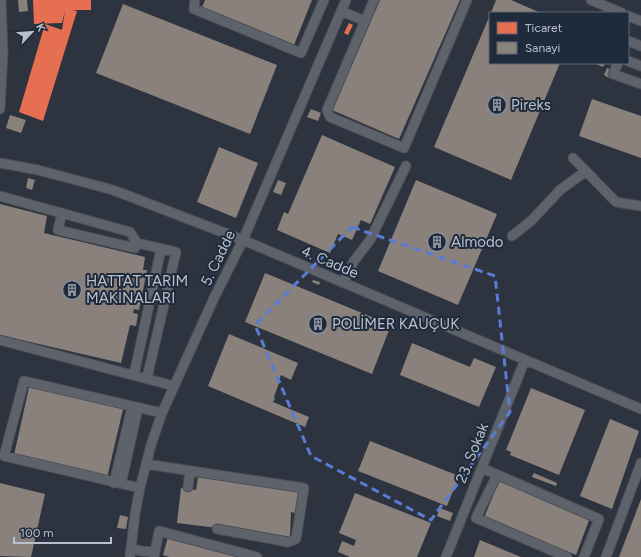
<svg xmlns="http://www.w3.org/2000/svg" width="641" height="557" font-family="Figtree,sans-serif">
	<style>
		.shops { fill: #e76f51 }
		.industry { fill: #8a817c }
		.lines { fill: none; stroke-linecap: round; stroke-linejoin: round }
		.minor-casing { stroke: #4a4f57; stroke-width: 11 }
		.minor { stroke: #5e636b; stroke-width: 9 }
		.marked { fill: none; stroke: #5b7cd4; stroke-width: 3; stroke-dasharray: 8 5; stroke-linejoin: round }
		.labels { text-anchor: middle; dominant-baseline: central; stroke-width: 4; stroke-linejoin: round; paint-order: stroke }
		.poi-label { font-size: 15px; fill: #b8c0ce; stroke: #1f2a3a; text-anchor: start }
		.street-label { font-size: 15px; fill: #b8c0ce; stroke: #1f2a3a }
	</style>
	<rect width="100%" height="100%" fill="#2d343f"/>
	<path class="shops" d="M33 0H91V10H72L77 11 43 121 19 112 45 24 62 30 65 10 62 23 34 24Z
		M349 23 353 25 348 35 344 33Z"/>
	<path class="industry" d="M18 0H27L28 11 19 12Z
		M205 0H312L294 45 202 7Z
		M380 0H460L399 139 332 110Z
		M496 0H511L541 13H491Z
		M123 4 277 65 250 134 96 73Z
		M490 15V63H560L511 180 434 147Z
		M594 63H605L603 67Z
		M607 68 613 71 609 78 604 75Z
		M592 99 641 116V158L579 136Z
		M311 109 321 113 318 121 307 117Z
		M10 115 26 120 21 133 6 128Z
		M322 135 395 167 370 224 361 220 352 240 338 234 330 253 277 230 284 212 288 214Z
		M219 147 258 163 236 218 197 202Z
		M28 178 35 180 32 190 26 188Z
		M278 180 286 183 281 195 273 192Z
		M416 180 497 214 458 305 378 271Z
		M0 204 47 216 44 233 145 257 143 270H147L139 310 134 309 133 313 138 314 136 326 130 325 121 363 0 335Z
		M265 273 391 325 372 374 245 322Z
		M313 280 320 282 319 285 312 282Z
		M229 334 298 363 291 380 281 375 278 382 279 383 274 397 275 398 273 402 309 417 305 427 208 386Z
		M412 343 470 367 474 358 496 367 479 407 400 375Z
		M30 383 124 405 107 478 14 455Z
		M531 388 585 410 559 475 510 455 511 452 506 450Z
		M610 419 639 431 612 509 580 496Z
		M370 441 459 476 447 506 358 471Z
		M534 473 557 483 556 486 532 477Z
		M501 476 591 515 576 555 484 518Z
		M198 477 300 492 298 514 291 512 290 537 177 523 181 488 196 490Z
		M0 483 45 494 31 557 0 556Z
		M355 493 431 523 417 557H350L338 552 342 541 354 546 356 540 339 533Z
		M641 499V557H619Z
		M440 508 453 513 450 521 437 516Z
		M120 515 128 517 126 529 117 528Z
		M168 537 244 557H169L163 555Z
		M480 540 521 557H474Z"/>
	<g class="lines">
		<g class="minor-casing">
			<path id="minor" d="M195 0 194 9 301 53 324 0
				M374 0 327 110 330 117 404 148 467 0
				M591 0 622 13
				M341 11 365 21
				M628 16 641 21
				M628 41 641 46
				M628 61 641 66
				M618 63 613 74 641 84
				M0 109 3 53 1 0
				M573 158 616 202 641 206
				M0 163 38 170 113 190 243 240 641 409
				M0 196 130 232 137 243 176 252 147 378
				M62 213 58 230 135 248 137 243
				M512 236 532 220 560 190 586 171
				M343 283 354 261 370 240 406 166
				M0 340 174 386
				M134 375 161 249
				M146 464 304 488 296 539 288 542 217 529
				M482 468 599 519 584 557
				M497 475 476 518 567 557
				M114 483 132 407
				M121 484 138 408
				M188 487 190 471
				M140 488 4 456 24 381 162 413
				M131 548 141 551 155 552
				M130 557 135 514 140 488 151 445 162 413 214 298 243 240 346 0
				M154 557 159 531 257 557
				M446 557 525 360
				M606 557 641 463"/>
		</g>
		<use href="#minor" class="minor"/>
	</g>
	<path class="marked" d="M352 227 495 276 510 412 431 520 311 456 255 325Z"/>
	<defs>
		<g id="building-ring" transform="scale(1)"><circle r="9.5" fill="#1f2a3a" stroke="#878f9c" stroke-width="1.5"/><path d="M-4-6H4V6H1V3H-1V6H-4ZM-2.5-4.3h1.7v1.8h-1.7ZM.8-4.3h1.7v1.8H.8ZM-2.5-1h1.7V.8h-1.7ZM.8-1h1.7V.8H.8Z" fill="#878f9c"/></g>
	</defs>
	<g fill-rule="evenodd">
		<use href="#building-ring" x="497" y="105"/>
		<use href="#building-ring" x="437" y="242"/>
		<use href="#building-ring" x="72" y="290"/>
		<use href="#building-ring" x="318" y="324"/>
	</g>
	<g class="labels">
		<g class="poi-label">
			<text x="511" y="105">Pireks</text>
			<text x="451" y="242">Almodo</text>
			<text x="86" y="281">HATTAT TARIM<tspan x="86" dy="17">MAKİNALARI</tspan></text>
			<text x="332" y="324">POLİMER KAUÇUK</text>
		</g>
		<g class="street-label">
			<text transform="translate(218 258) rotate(-64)">5. Cadde</text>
			<text transform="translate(330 262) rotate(23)">4. Cadde</text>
			<text transform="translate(472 453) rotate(-68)">23. Sokak</text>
		</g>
	</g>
	<rect x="489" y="12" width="140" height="52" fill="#1f2a3a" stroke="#5c6675"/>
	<rect x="497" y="22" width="20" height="12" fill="#e76f51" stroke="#5c6675"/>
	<text x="525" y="32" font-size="12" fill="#b8c0ce">Ticaret</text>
	<rect x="497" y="42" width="20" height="12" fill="#8a817c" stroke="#5c6675"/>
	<text x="525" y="52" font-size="12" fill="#b8c0ce">Sanayi</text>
	<g transform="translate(32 32) rotate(64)" stroke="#1f2a3a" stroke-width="3" paint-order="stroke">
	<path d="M0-3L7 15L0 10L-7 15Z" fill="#b8c0ce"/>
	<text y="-6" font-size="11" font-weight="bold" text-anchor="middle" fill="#b8c0ce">K</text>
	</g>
	<path d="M14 537v6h97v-6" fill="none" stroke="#b8c0ce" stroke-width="2"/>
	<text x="20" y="537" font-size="12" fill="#b8c0ce" stroke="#1f2a3a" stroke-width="3" paint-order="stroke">100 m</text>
</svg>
